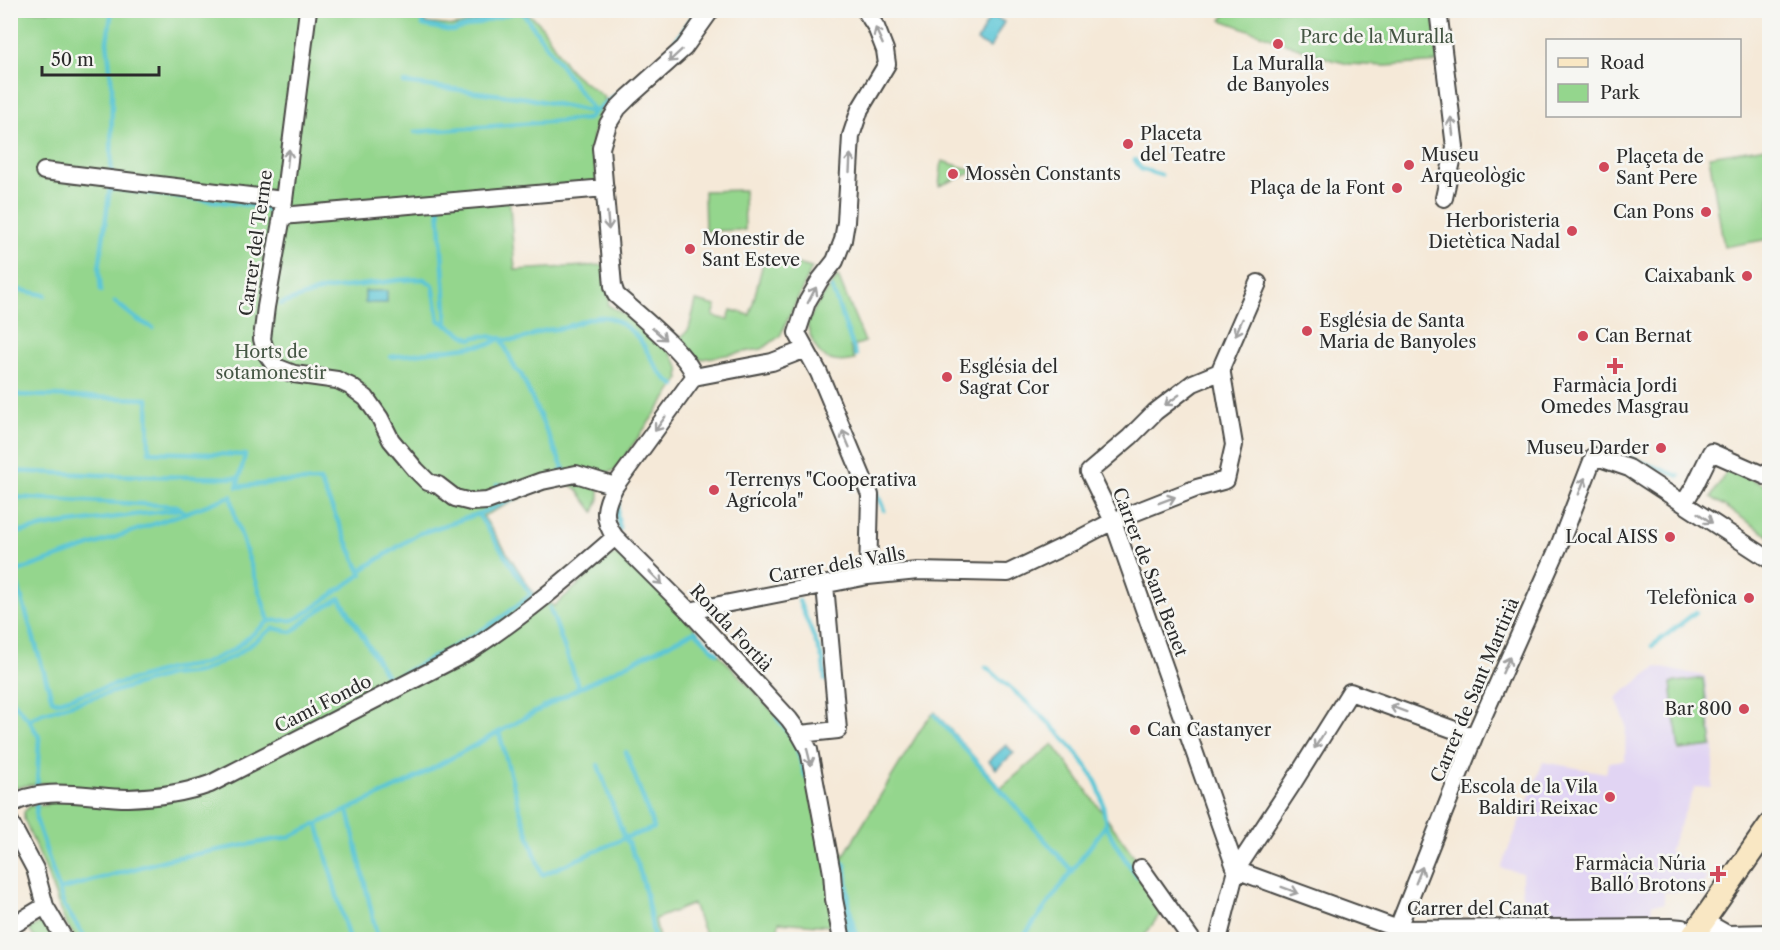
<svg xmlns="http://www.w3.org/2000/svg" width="1780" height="950" font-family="'Libre Caslon Text',serif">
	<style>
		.built { fill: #e1d4f3 }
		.green { fill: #94d68d; stroke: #60805c; stroke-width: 1.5 }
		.water { fill: #5bc6d6; stroke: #437880; stroke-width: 1.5 }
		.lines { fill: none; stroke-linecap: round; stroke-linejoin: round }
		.stream { stroke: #5bc6d6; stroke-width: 4.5 }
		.canal { stroke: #5bc6d6; stroke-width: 16 }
		.minor-casing { stroke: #494845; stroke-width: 20 }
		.secondary-casing { stroke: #494845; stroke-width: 26 }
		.minor { stroke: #fff; stroke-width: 16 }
		.secondary { stroke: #f9e7c3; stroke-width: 22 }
		.oneway { stroke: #a0a0a0 }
		.poi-dot { fill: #d1495b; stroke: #f6f6f2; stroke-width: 2 }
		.labels { text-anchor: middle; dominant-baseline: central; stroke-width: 5; stroke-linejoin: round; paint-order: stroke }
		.park-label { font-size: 18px; fill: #455644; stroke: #f6f6f2 }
		.poi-label { font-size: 18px; fill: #2b2b2b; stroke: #f6f6f2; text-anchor: start }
		.street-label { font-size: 18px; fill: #2b2b2b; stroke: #f6f6f2 }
	</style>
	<rect width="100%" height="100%" fill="#f6f6f2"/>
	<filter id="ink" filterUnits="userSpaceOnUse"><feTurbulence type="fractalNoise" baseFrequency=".0167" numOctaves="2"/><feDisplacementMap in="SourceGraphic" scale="12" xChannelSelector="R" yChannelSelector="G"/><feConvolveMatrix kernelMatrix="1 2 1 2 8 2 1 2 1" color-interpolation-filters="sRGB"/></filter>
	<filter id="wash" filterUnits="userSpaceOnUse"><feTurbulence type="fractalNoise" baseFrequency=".008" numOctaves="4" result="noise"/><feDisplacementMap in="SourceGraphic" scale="24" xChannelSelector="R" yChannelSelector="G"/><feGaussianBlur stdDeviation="1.35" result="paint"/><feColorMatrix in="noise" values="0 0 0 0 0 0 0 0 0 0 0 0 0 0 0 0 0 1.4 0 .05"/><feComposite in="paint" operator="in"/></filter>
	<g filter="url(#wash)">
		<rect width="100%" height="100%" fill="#f5e9d8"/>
		<path class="built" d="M1656 667 1705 676 1714 749 1712 788 1695 787 1669 851 1707 878 1698 891 1687 884 1675 892H1664V904H1652L1651 913H1624V915H1547L1546 913H1522V873L1501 868 1543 762 1606 773 1609 762 1625 760 1626 724 1616 698Z"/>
		<path class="green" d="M423 10 425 23 455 26 514 11C544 10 553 53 571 71 581 81 594 89 605 98L593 135 597 186 509 194 515 270 604 265 609 300 608 305C632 318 666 340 679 367 680 371 679 376 679 380L615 470 587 480 599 490V499L594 512 576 488 567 483 531 493 483 516 534 594 554 606 611 556 618 554 631 560 789 729 801 749 821 841 839 842 843 857 925 722 935 712 1001 788 1053 744 1168 903 1142 939 846 940 843 927 779 922 777 938 773 939H704L706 937 693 904 655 919 659 939H76L64 920 45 868 24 819V812L30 806 47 805 46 783 28 785 11 789 10 11Z
			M1230 10 1433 11 1439 62 1386 66 1349 64 1332 60 1221 20Z
			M1766 147 1770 166 1769 239 1724 247 1709 156Z
			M942 161 976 171 939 186Z
			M744 190 745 230 705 231 704 191Z
			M765 255 812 268 780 336 762 349 696 360 672 334 682 337 689 329 696 301 716 306 713 316 728 320 731 310 750 315Z
			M838 276 865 342 850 347 855 360C824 367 814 352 807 324L816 306Z
			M1728 469 1769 487V536L1711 497Z
			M1703 678 1712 746 1679 750 1671 683Z
			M43 921 54 939H35L29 929Z"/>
		<path class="water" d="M991 15 1004 22 990 48 977 41Z
			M365 291H387V303H365Z
			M1006 745 1014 753 996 769 989 761Z"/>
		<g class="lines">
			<path class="stream" d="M420 10 423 25 452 31 518 11 523 13 594 112
				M666 54 698 10
				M404 83 526 98 594 112
				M415 132 588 119 594 112 639 77
				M1135 160 1141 169 1161 175
				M111 175 112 87 107 41 112 10
				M110 188 262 207 279 218
				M439 206 447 326
				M10 288 45 295
				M832 288 856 355
				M101 291 99 269 110 187
				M115 302 138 320 153 328
				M281 304 322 290 400 280 424 279 433 285 439 320 471 339C488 331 499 342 516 340 527 339 536 332 547 330 555 328 561 330 569 326 582 322 591 316 604 317 613 317 622 324 629 329 650 345 651 371 675 385
				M391 357 490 344 501 338 516 370 521 374 564 470 561 471
				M18 394V395L148 399 149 452 245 455 237 487 278 482 320 481 360 571 418 534 478 514 531 595C488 631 439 655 389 680L340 598 318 611 292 632 273 628 236 655 200 672 169 675 42 713 29 720
				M1604 448 1679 476
				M10 471 103 475 239 478
				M497 485H511
				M876 490 884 510
				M10 497 177 506 185 513
				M619 497 617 515 620 529
				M478 514 514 499
				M10 534 54 525 181 509
				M14 573 52 699 56 702 169 669 203 664 233 650 269 621 293 620 300 617 362 574 360 571
				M10 574C84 547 158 524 231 496L235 517 269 621
				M799 601 823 660 825 680
				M550 608 579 688 695 631 717 653
				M1652 646 1696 612
				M986 667C1025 701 1069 735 1095 780 1103 794 1103 809 1106 824 1111 840 1127 862 1137 876
				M10 698 29 720 39 737 36 819 64 906 87 940
				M935 715 1073 872
				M777 718 794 739 806 777
				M499 732 519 807 542 875 625 838 654 828 626 752
				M598 765 623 834C642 863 649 905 654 940
				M348 810 378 940
				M318 825 349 940
				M59 890 169 859 289 837 406 783 579 688
				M1021 940 1106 825"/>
			<path class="canal" d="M840 868 844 911 852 940"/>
		</g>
	</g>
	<g filter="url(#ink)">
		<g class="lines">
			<g class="minor-casing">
				<path id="minor" d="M308 10 282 216 266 307 262 339 266 353 276 367 294 374 337 380 350 386 366 398 380 418 391 440 416 470 428 482 438 485 455 498 471 502 487 501 542 481 576 474 615 486
					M865 10 876 27 885 50 887 64 860 109 851 136 846 222 843 240 835 261 820 280 807 302 797 333 819 373 870 495 868 576
					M1438 10 1455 147 1444 198
					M44 171 283 200
					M282 216 605 188
					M694 377 615 486C605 505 601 518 615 537L689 611 789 719 800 734 809 750 832 873 834 899 842 940
					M694 377C692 357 634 311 616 295L613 286 601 148 608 124 618 108 629 97 684 48 711 10
					M694 377 772 362 806 349
					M1684 503 1695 485 1711 452 1770 478
					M689 611 868 576 918 571 1008 573 1073 542 1113 521 1197 488 1226 480 1234 445 1221 368 1258 283
					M800 734 838 730 825 585
					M10 805C44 784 90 798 128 798 157 797 182 794 210 784L468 652C521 618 568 578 615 537
					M10 822 35 869 45 906 65 940
					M1141 868 1192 940
					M1236 870 1398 929 1671 927 1682 928 1694 935
					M1236 870 1293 783 1350 692 1474 737
					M1704 921 1727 934 1770 933
					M10 927 45 906
					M1218 940 1236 870 1113 521 1089 472 1130 437 1155 412 1193 383 1222 371
					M1393 940 1474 737 1559 546 1594 456 1629 468 1770 560"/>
			</g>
			<g class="secondary-casing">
				<path id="secondary" d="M1690 940 1770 825"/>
			</g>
			<use href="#minor" class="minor"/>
			<use href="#secondary" class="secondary"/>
		</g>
		<defs><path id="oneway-shaft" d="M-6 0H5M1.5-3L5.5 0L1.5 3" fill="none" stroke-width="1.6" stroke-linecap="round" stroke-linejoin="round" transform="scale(1.5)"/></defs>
		<g class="oneway">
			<use href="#oneway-shaft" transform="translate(879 36) rotate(-114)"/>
			<use href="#oneway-shaft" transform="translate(675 56) rotate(137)"/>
			<use href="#oneway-shaft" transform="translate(1452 126) rotate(-97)"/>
			<use href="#oneway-shaft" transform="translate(288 158) rotate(-83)"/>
			<use href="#oneway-shaft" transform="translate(850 163) rotate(-87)"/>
			<use href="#oneway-shaft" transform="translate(608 221) rotate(85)"/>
			<use href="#oneway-shaft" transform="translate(812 295) rotate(-62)"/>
			<use href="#oneway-shaft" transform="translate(1239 327) rotate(114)"/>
			<use href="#oneway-shaft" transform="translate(659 334) rotate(41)"/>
			<use href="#oneway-shaft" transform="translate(1172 400) rotate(144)"/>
			<use href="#oneway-shaft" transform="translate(660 424) rotate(126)"/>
			<use href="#oneway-shaft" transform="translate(846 439) rotate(-113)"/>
			<use href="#oneway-shaft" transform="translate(1582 486) rotate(-69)"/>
			<use href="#oneway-shaft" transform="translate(1167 500) rotate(-21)"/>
			<use href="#oneway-shaft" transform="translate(1705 518) rotate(34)"/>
			<use href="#oneway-shaft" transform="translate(656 578) rotate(45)"/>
			<use href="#oneway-shaft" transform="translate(1506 665) rotate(-66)"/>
			<use href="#oneway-shaft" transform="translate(1398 709) rotate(-160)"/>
			<use href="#oneway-shaft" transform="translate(1319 741) rotate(122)"/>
			<use href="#oneway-shaft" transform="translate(809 757) rotate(76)"/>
			<use href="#oneway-shaft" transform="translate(1419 875) rotate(-68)"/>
			<use href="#oneway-shaft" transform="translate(1290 890) rotate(20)"/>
		</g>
	</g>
	<g class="poi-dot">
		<circle cx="1278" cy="44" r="6"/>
		<circle cx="1128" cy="144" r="6"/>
		<circle cx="1409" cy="165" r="6"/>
		<circle cx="1604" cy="167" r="6"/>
		<circle cx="953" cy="174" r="6"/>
		<circle cx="1397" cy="188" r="6"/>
		<circle cx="1706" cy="212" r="6"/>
		<circle cx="1572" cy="231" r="6"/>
		<circle cx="690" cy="249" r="6"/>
		<circle cx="1747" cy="276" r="6"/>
		<circle cx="1307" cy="331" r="6"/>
		<circle cx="1583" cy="336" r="6"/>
		<path d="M1612 357h6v6h6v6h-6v6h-6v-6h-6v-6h6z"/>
		<circle cx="947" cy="377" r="6"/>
		<circle cx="1661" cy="448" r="6"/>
		<circle cx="714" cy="490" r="6"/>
		<circle cx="1670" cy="537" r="6"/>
		<circle cx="1749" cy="598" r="6"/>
		<circle cx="1744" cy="709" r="6"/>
		<circle cx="1135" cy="730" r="6"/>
		<circle cx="1610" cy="797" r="6"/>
		<path d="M1715 865h6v6h6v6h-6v6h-6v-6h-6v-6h6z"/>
	</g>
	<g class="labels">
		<g class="park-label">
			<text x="1377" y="37">Parc de la Muralla</text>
			<text x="271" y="352">Horts de<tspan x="271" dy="21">sotamonestir</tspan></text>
		</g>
		<g class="poi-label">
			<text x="1278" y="64" text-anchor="middle">La Muralla<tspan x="1278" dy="21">de Banyoles</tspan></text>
			<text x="1140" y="134">Placeta<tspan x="1140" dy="21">del Teatre</tspan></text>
			<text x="1421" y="155">Museu<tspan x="1421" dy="21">Arqueològic</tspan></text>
			<text x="1616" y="157">Plaçeta de<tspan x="1616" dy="21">Sant Pere</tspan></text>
			<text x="965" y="174">Mossèn Constants</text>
			<text x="1385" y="188" text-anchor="end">Plaça de la Font</text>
			<text x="1694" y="212" text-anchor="end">Can Pons</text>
			<text x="1560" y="221" text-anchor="end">Herboristeria<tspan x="1560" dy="21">Dietètica Nadal</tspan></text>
			<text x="702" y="239">Monestir de<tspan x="702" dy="21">Sant Esteve</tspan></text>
			<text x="1735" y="276" text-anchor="end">Caixabank</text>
			<text x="1319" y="321">Església de Santa<tspan x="1319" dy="21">Maria de Banyoles</tspan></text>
			<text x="1595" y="336">Can Bernat</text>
			<text x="959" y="367">Església del<tspan x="959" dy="21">Sagrat Cor</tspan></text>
			<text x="1615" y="386" text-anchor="middle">Farmàcia Jordi<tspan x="1615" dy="21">Omedes Masgrau</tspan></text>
			<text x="1649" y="448" text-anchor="end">Museu Darder</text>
			<text x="726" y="480">Terrenys "Cooperativa<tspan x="726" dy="21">Agrícola"</tspan></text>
			<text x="1658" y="537" text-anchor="end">Local AISS</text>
			<text x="1737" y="598" text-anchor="end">Telefònica</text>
			<text x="1732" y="709" text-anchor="end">Bar 800</text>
			<text x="1147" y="730">Can Castanyer</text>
			<text x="1598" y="787" text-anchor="end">Escola de la Vila<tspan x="1598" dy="21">Baldiri Reixac</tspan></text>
			<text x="1706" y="864" text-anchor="end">Farmàcia Núria<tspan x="1706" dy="21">Balló Brotons</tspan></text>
		</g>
		<g class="street-label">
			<text transform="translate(256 243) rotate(-82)">Carrer del Terme</text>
			<text transform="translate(837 565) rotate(-10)">Carrer dels Valls</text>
			<text transform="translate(1150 572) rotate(69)">Carrer de Sant Benet</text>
			<text transform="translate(731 628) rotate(47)">Ronda Fortià</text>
			<text transform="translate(1475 690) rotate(-67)">Carrer de Sant Martirià</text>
			<text transform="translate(323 704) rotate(-27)">Camí Fondo</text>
			<text x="1478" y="909">Carrer del Canat</text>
		</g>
	</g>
	<rect width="1780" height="950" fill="none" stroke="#f6f6f2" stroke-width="36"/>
	<rect x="1546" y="39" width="195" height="78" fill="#f6f6f2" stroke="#a5a5a2" stroke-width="1.5"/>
	<rect x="1558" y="58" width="30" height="9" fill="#f9e7c3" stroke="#a5a5a2" stroke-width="1.5"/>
	<text x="1600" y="69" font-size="18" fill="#2b2b2b">Road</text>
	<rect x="1558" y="84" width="30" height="18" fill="#94d68d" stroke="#a5a5a2" stroke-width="1.5"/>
	<text x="1600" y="99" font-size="18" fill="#2b2b2b">Park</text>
	<path d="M42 66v9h117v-9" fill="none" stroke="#2b2b2b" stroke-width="3"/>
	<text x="51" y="66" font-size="18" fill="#2b2b2b" stroke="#f6f6f2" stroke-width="4.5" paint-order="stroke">50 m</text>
</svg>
